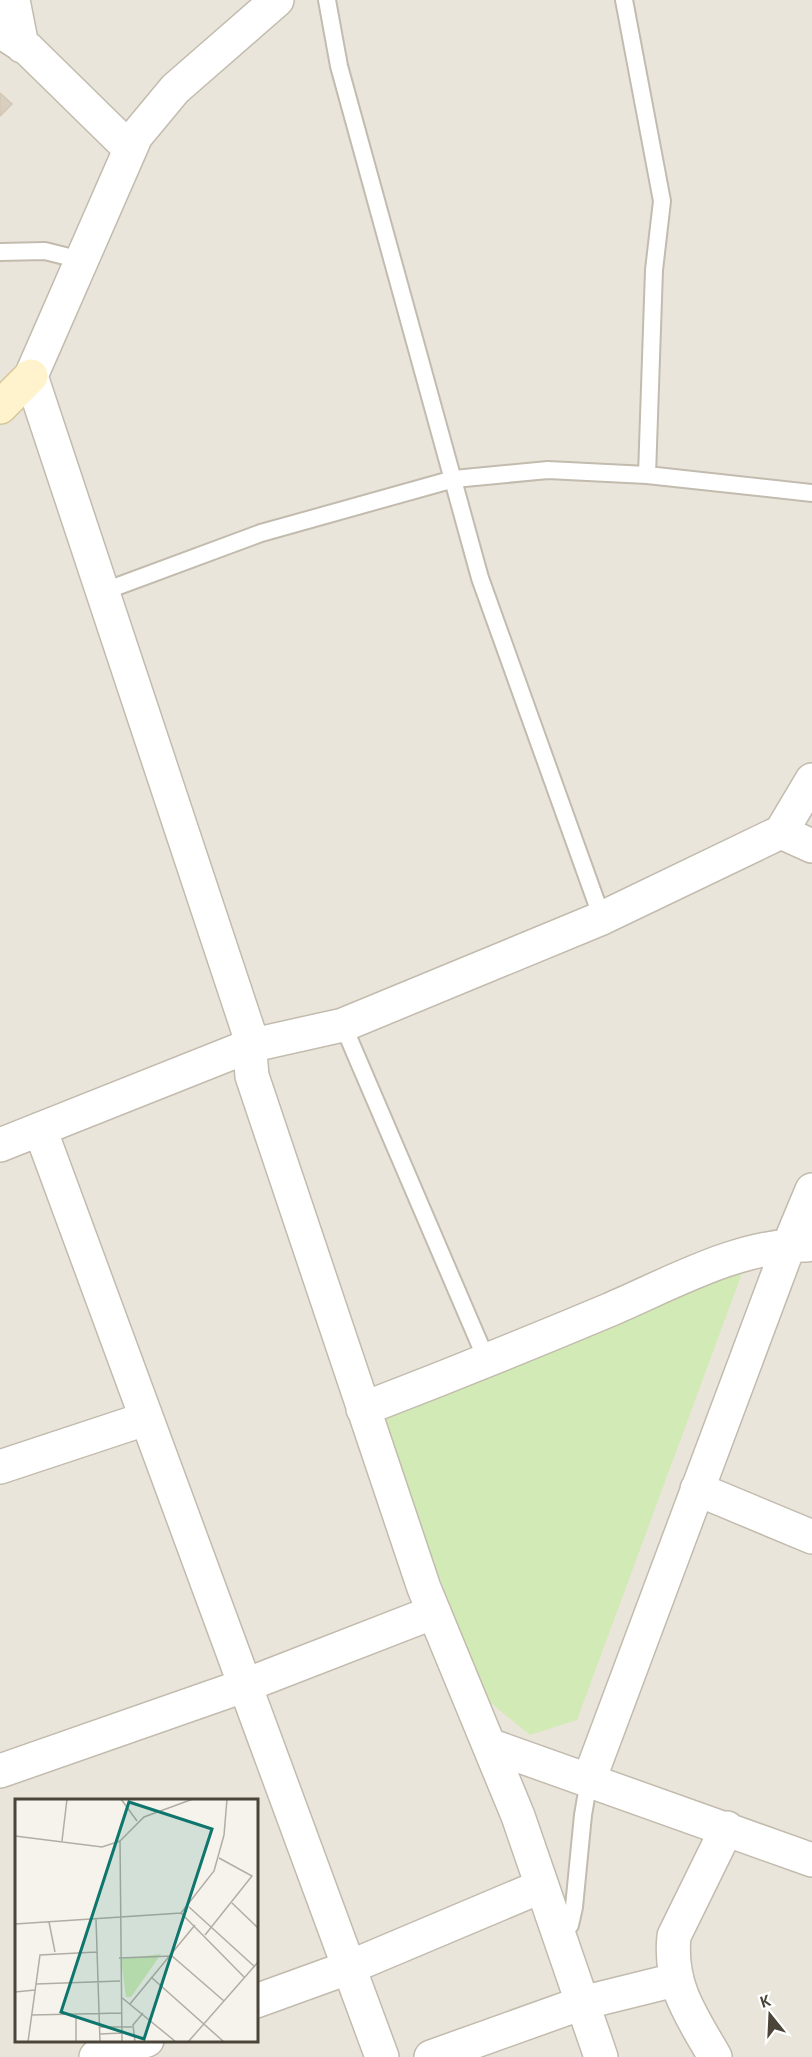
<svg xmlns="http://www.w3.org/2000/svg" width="812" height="2057" font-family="'PT Sans',sans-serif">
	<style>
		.residential { fill: #eae5da; fill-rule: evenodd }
		.green { fill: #d2eab5 }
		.building { fill: #d8cfc1; stroke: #d3c7b4; stroke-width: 1.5 }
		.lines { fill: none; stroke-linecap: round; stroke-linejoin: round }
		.service-casing { stroke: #c2bbae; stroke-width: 20 }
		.minor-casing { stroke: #c2bbae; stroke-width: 36 }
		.secondary-casing { stroke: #d6c79b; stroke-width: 36 }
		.service { stroke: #fff; stroke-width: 16 }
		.minor { stroke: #fff; stroke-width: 33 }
		.secondary { stroke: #fff3cd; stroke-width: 33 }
		.inset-road { fill: none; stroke: #b2ada4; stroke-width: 1.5 }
		.view { fill: #0f766e; fill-opacity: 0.15; stroke: #0f766e; stroke-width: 3 }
		.inset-edge { fill: none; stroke: #4b4439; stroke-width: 3 }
	</style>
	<rect width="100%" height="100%" fill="#f6f3ec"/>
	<path class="residential" d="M0 0H812V2057H0ZM16 1800H256V2040H16Z"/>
	<path class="green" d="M721 1252 741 1276 577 1720 530 1735 486 1699 379 1418Z"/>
	<path class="building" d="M0 93 12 104 0 116Z"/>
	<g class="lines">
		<g class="service-casing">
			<path id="service" d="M327 0 339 66 480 578 602 918
				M624 0 662 201 654 270 647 475
				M0 252 45 251 81 260
				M102 592 261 533 454 479 548 470 647 475 812 493
				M343 1025 487 1361
				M559 1935 570 1925 574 1907 583 1815 589 1780"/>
		</g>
		<g class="minor-casing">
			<path id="minor" d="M13 0 22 46
				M277 0 175 89 136 136 31 376 248 1030 252 1076 424 1588 518 1816 601 2057
				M0 31 28 49 130 149
				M781 832 812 846
				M40 1129 382 2057
				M0 1145 249 1046 343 1025 602 918 781 832 812 780
				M363 1409C446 1377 528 1344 609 1310 672 1283 738 1245 807 1245
				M0 1467 145 1419
				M697 1489 812 1537
				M489 1745 812 1860
				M0 1771 246 1685 434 1612
				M589 1780 789 1245 812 1190
				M256 2001 350 1967 542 1886
				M96 2057 147 2040
				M431 2057 582 2003 675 1980
				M715 2057C691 2015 669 1986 674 1936L727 1828"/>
		</g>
		<g class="secondary-casing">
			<path id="secondary" d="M0 407 31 376"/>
		</g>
		<use href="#service" class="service"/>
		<use href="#minor" class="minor"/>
		<use href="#secondary" class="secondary"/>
	</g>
	<g transform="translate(15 1799)">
		<rect width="243" height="243" fill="#f6f3ec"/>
		<path d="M146 155 116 198H111L106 160Z" fill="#d2eab5"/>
		<path class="inset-road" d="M106 0 122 22M0 37 87 48 105 42M47 42 52 0M217 104 243 129M174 108 240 168M166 114 230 179M81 120 85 243M34 123 40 153M0 125 166 114 199 72 209 36 212 0M190 136 237 77 204 59M104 159 157 157 209 202M136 178 209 243M21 185 105 182M0 193 20 191M106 198 161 243M115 205 180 126M17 216 107 214M61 217V243M85 228H117M85 235 107 234M13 243 25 156 82 153M107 243 105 42 129 18 178 0M120 243 118 226 128 214M173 243 243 163"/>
		<path class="view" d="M114 3 197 30 129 240 46 213Z"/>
		<rect width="243" height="243" class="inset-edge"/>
	</g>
	<g transform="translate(770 2015) rotate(342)" stroke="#ffffff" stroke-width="4.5" paint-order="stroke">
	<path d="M0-4.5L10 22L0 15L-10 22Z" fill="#4b4439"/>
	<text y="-9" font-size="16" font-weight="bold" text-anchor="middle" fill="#4b4439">K</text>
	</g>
</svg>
